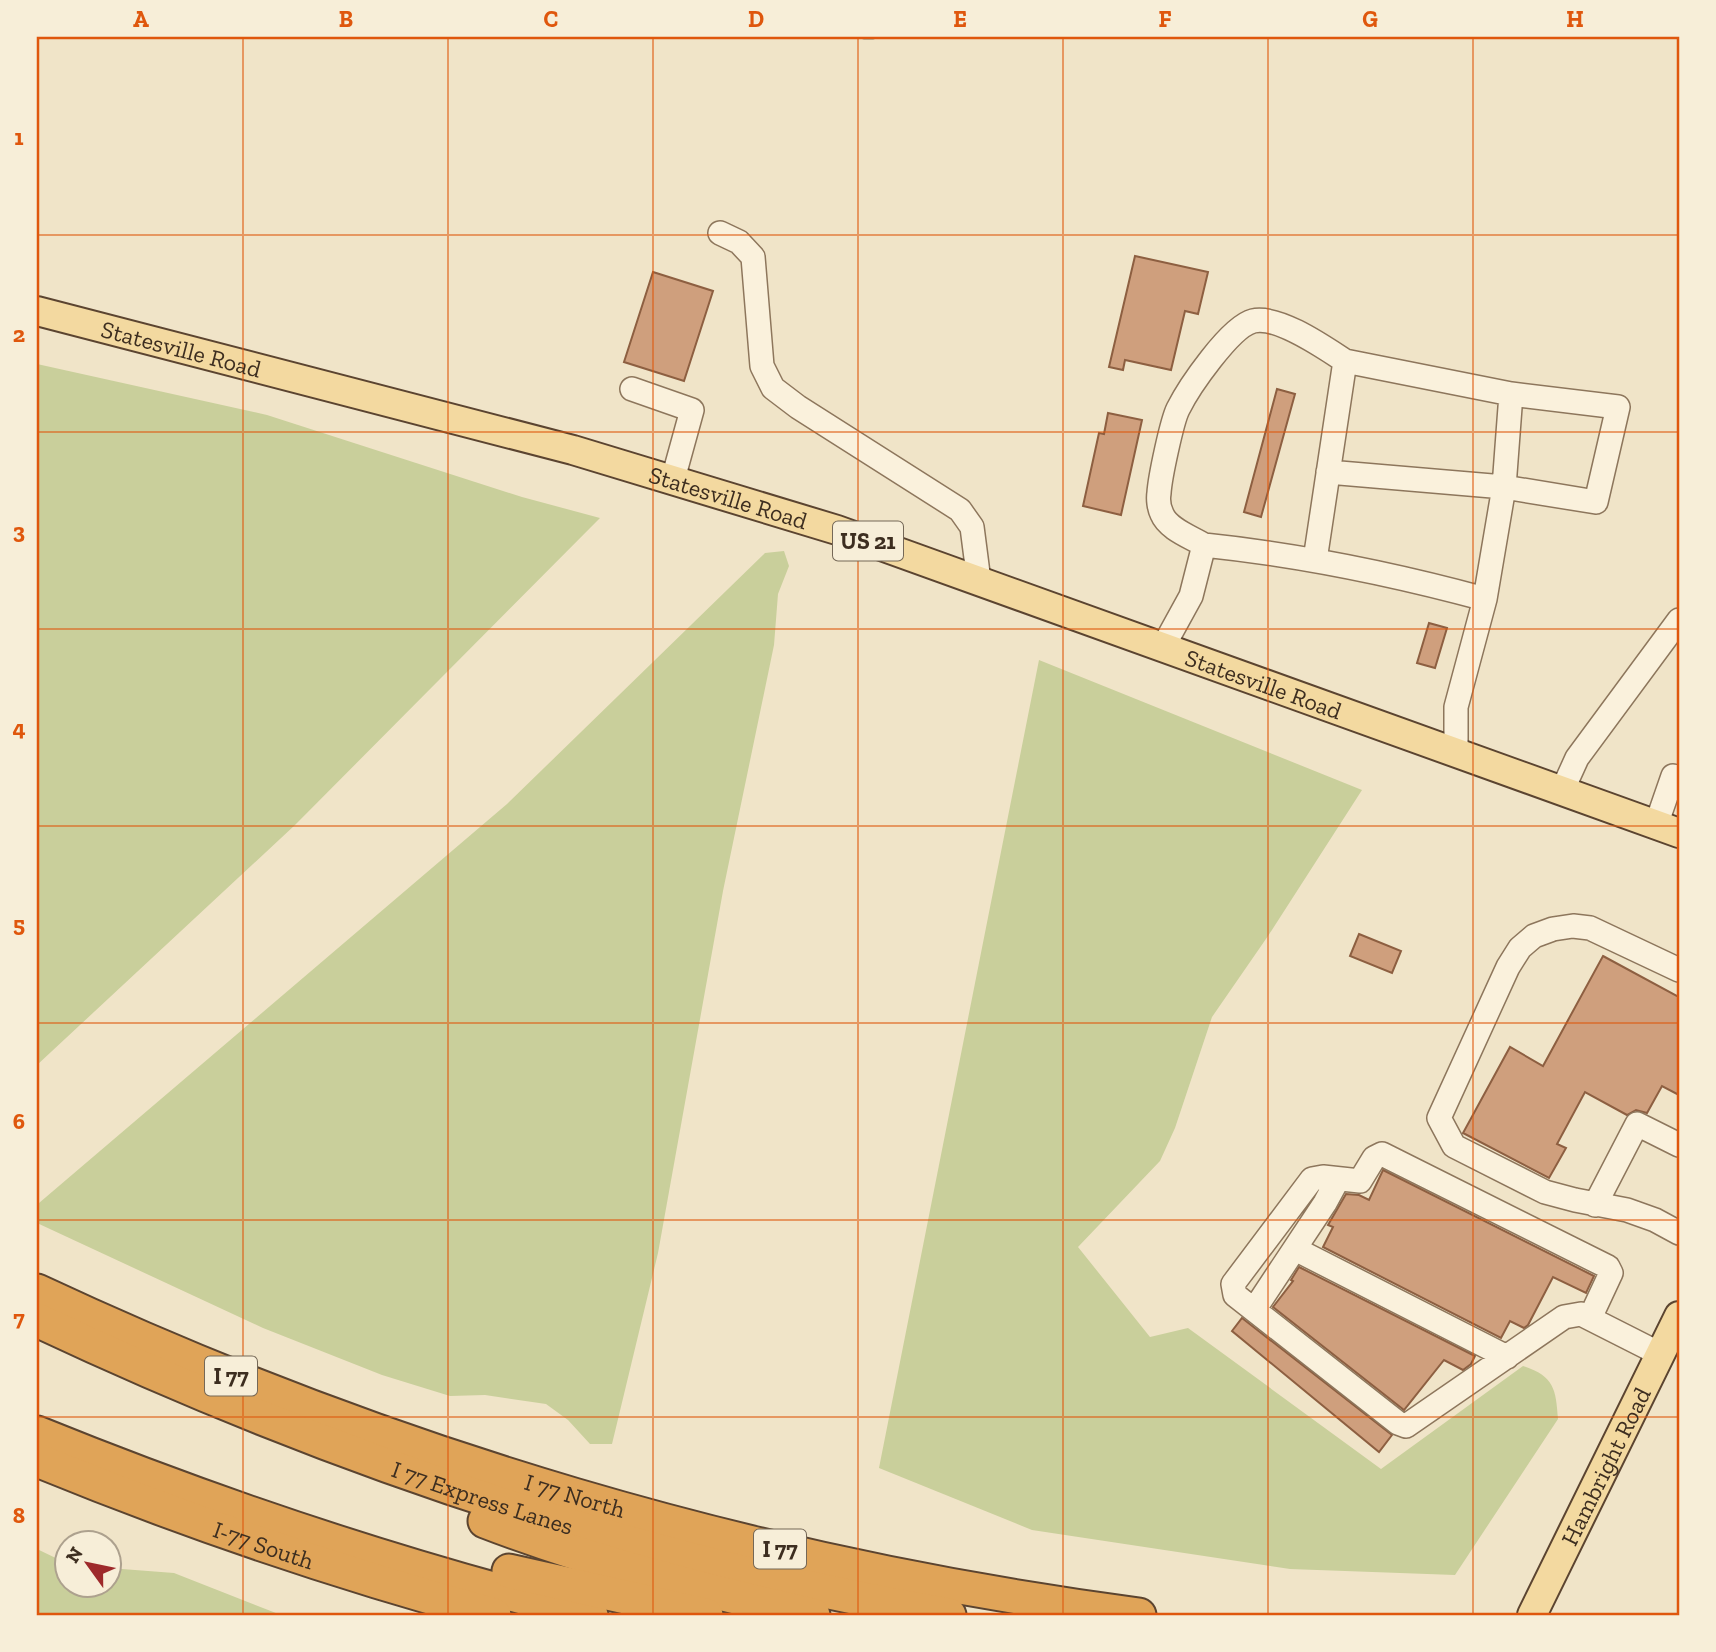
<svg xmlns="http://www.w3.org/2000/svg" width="1716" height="1652" font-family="'Zilla Slab',serif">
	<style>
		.green { fill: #c9cf9b }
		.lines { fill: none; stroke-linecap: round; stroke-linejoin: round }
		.stream { stroke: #6f938a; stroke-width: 5 }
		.building { fill: #cf9f7d; stroke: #8d5f41; stroke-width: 2 }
		.minor-casing { stroke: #8d765c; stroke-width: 26 }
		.major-casing { stroke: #5b4430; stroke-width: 32 }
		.highway-casing { stroke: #5b4430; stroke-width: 37 }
		.minor { stroke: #faf1dc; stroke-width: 23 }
		.major { stroke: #f3d9a0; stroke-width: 28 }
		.highway { stroke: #e0a458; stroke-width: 33 }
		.grid { fill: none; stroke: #df570d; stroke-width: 2; stroke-opacity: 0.55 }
		.labels { text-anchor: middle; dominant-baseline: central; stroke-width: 5; stroke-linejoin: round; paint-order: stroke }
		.shield { fill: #f7eed8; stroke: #756857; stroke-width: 2 }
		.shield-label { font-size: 23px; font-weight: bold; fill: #3d2e20 }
		.street-label { font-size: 24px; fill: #3d2e20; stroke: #f7eed8 }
		.neatline { fill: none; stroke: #df570d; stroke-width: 2.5 }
		.grid-label { font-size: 23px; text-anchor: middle; font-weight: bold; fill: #df570d }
	</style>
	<rect width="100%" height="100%" fill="#f0e4c8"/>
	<path class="green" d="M37 364 267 415 522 497 600 518 295 825 37 1065Z
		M784 551 789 566 778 594 774 645 723 891 658 1253 612 1444H590L568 1420 546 1404 485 1395 450 1396 382 1375 263 1328 37 1223 39 1203 507 804 765 553Z
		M1039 660 1362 790 1268 936 1212 1017 1175 1128 1160 1161 1078 1247 1150 1337 1188 1328 1381 1469 1523 1366C1554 1376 1556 1389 1558 1419L1455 1575 1290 1569 1032 1530 879 1468Z
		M37 1549 66 1563V1586H108L109 1568 174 1573 281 1615H37Z"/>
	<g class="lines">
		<path class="stream" d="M864 37H873"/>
	</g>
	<path class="building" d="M1135 256 1208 272 1198 314 1185 311 1171 370 1125 360 1123 370 1109 367Z
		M653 272 713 291 684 381 624 362Z
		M1277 389 1295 394 1261 517 1244 512Z
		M1108 413 1142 420 1121 515 1083 506 1099 433 1104 434Z
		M1429 623 1447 628 1435 668 1417 663Z
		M1359 934 1401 951 1392 973 1350 956Z
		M1603 956 1679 997V1095L1662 1086 1647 1113 1636 1110 1627 1115 1585 1092 1557 1144 1566 1148 1549 1178 1463 1133 1510 1047 1543 1066Z
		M1383 1170 1594 1276 1586 1293 1553 1277 1528 1325 1524 1328 1510 1321 1501 1338 1323 1247 1333 1227 1328 1225 1346 1194 1359 1195 1369 1200Z
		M1299 1267 1475 1356 1471 1364 1463 1370 1444 1360 1404 1410 1273 1307 1293 1281 1291 1280Z
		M1242 1318 1392 1435 1379 1452 1232 1331Z"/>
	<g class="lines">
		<g class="minor-casing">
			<path id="minor" d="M720 233 739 242 753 257 762 366 773 388 798 407 960 510 972 527 979 581
				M632 389 692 410 673 479
				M1204 545C1191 537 1168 529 1162 514 1159 508 1158 499 1159 493 1160 477 1172 421 1178 409 1189 387 1230 327 1253 321 1278 315 1325 348 1345 361
				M1315 560 1345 361 1511 394 1504 487 1328 472
				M1163 647 1191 596 1204 545C1300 555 1393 574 1485 599L1504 487 1596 502 1618 407 1511 394
				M1456 753V707L1485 599
				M1562 791 1577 758 1679 620
				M1656 825 1673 776 1679 778
				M1679 970 1590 928 1573 926 1553 929 1534 936 1520 948 1508 967 1439 1118 1454 1146 1545 1192 1575 1200 1627 1210 1655 1220 1679 1233
				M1595 1205 1637 1124 1679 1145
				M1295 1249 1507 1357
				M1254 1310 1325 1203 1338 1179
				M1590 1318 1611 1273 1608 1267 1382 1154 1374 1158 1360 1181 1323 1177 1312 1179 1233 1284 1235 1295 1398 1423 1406 1426 1564 1317 1581 1314 1660 1354"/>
		</g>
		<g class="major-casing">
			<g id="major">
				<path id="s1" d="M37 311 573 450 837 530 1679 833"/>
				<path id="s2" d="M1532 1615 1679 1316"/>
			</g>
		</g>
		<g class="highway-casing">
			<g id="highway">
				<path id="s3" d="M37 1291C385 1454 757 1565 1139 1615"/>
				<path id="s4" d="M37 1320C326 1456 633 1561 949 1615"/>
				<path d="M37 1433C217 1506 403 1568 591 1615"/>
				<path id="s5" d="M37 1460C186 1521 339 1573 494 1615"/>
				<path d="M485 1521C591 1562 702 1590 813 1615"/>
				<path d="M509 1571 706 1615"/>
			</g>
		</g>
		<use href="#minor" class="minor"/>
		<use href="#major" class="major"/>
		<use href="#highway" class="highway"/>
	</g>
	<path class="grid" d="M243 37V1615M448 37V1615M653 37V1615M858 37V1615M1063 37V1615M1268 37V1615M1473 37V1615M37 235H1679M37 432H1679M37 629H1679M37 826H1679M37 1023H1679M37 1220H1679M37 1417H1679"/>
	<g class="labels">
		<g class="shield">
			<rect x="833" y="521.5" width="70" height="39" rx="5"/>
			<rect x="205" y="1356.5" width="52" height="39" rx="5"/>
			<rect x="754" y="1529.5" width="52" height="39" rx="5"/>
		</g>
		<g class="shield-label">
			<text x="868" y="541">US 21</text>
			<text x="231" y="1376">I 77</text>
			<text x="780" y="1549">I 77</text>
		</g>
		<g class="street-label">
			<text stroke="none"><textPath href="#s1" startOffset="149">Statesville Road</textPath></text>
			<text stroke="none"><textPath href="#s1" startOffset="716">Statesville Road</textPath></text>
			<text stroke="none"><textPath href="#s1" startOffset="1283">Statesville Road</textPath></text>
			<text stroke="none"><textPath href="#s2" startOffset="166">Hambright Road</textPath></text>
			<text stroke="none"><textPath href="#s3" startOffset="576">I 77 North</textPath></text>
			<text stroke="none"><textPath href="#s4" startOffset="480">I 77 Express Lanes</textPath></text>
			<text stroke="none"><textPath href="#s5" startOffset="242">I-77 South</textPath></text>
		</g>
	</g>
	<rect width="1716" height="1652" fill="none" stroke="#f7eed8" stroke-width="77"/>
	<g transform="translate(88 1564) rotate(303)"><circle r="33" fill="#f7eed8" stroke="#ada18e" stroke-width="2"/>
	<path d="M0-5L12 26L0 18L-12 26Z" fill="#9e2a2b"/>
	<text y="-10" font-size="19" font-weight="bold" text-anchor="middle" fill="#3d2e20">N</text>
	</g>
	<rect x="38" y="38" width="1640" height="1576" class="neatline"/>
	<g class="grid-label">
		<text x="141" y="27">A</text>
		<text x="346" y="27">B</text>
		<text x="551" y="27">C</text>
		<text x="756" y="27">D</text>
		<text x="960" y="27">E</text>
		<text x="1165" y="27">F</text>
		<text x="1370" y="27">G</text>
		<text x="1575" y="27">H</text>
		<text x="19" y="145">1</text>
		<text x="19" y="342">2</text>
		<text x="19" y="539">3</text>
		<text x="19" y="736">4</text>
		<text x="19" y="932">5</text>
		<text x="19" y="1129">6</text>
		<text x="19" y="1326">7</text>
		<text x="19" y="1523">8</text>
	</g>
</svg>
